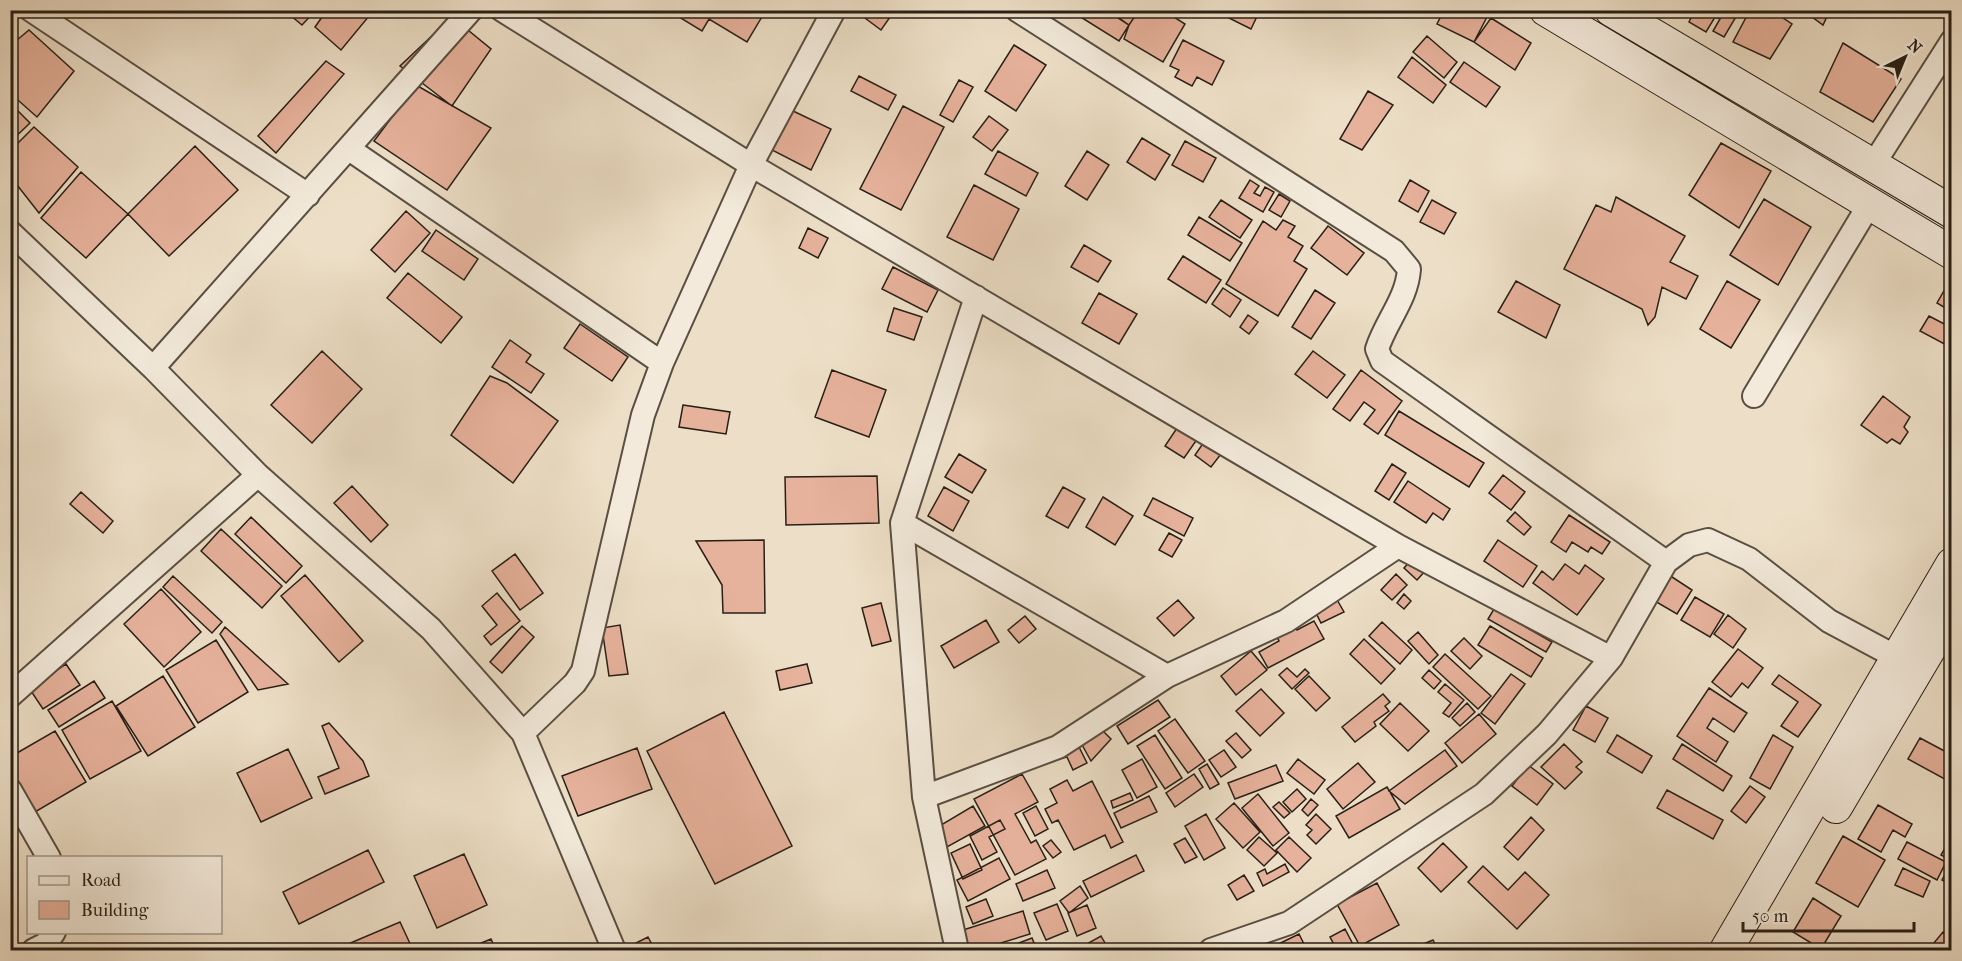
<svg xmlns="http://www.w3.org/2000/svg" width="1962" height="961" font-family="'IM FELL French Canon',serif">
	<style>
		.building { fill: #e7b29c; stroke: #281f16; stroke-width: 1.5 }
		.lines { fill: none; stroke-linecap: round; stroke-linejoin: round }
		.street-casing { stroke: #594f42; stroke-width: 26 }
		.secondary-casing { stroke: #281f16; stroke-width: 34 }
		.street { stroke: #f3eadb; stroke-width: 22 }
		.secondary { stroke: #f3eadb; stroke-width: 32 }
	</style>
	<rect width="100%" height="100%" fill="#eddfc7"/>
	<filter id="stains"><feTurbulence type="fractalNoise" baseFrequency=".00333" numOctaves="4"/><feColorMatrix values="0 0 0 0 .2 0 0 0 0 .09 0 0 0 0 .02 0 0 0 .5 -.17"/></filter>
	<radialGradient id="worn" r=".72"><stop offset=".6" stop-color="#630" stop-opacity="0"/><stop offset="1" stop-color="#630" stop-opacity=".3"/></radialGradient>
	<path class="building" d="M284 10H316L302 25Z
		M327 10H374L341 50 315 27Z
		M683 10H766L747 42 709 19 702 31 679 17Z
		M864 10H895L881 30 861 15Z
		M1083 10H1106L1129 25 1119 41 1079 16Z
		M1108 10H1139L1129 25Z
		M1139 10H1163L1185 24 1163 62 1124 39 1129 25Z
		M1213 10H1260L1251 29Z
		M1444 10H1485L1489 13 1474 42 1437 24Z
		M1695 10H1740L1724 37 1713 31 1720 19 1715 17 1706 32 1689 22Z
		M1750 10H1771L1792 24 1770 59 1733 42Z
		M1810 10H1830L1823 25 1808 14Z
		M452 17 491 49 452 106 400 66Z
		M1491 18 1531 43 1515 70 1474 42Z
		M29 30 74 71 37 117 10 93V46Z
		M1427 36 1457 62 1444 78 1413 52Z
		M1183 40 1224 61 1212 85 1197 77 1192 86 1175 77 1179 70 1170 66Z
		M1843 43 1901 79 1873 122 1820 92Z
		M1014 45 1046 65 1016 111 985 91Z
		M1412 57 1446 85 1433 103 1398 77Z
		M326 61 344 74 276 153 258 136Z
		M1464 62 1500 87 1486 107 1450 82Z
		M859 76 896 95 888 110 851 91Z
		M959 80 973 87 953 122 940 115Z
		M416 85 491 128 447 190 374 141Z
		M1368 91 1393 105 1362 150 1340 139Z
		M10 103 30 123 10 142Z
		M903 106 944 127 901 210 860 189Z
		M791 110 831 129 811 170 772 150Z
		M989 116 1008 130 992 151 973 137Z
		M34 127 78 167 39 213 10 176V151Z
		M1142 138 1170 155 1155 180 1127 162Z
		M1185 141 1216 158 1203 182 1172 165Z
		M1721 143 1771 171 1739 228 1689 195Z
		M195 146 238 190 169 256 128 214Z
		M998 151 1038 173 1026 196 985 174Z
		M1087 151 1109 165 1087 200 1065 186Z
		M81 172 128 214 86 258 41 218Z
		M1250 180 1259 186 1254 193 1260 196 1265 187 1274 192 1263 212 1239 198Z
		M1410 180 1429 191 1418 212 1399 201Z
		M974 185 1019 209 993 260 947 237Z
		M1279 194 1290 201 1281 217 1269 210Z
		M1616 197 1685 236 1670 262 1698 276 1686 299 1662 287 1655 317 1648 325 1642 309 1564 269 1596 205 1611 212Z
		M1764 199 1811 227 1778 285 1730 255Z
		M1221 200 1252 220 1240 238 1209 217Z
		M1432 200 1456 213 1444 234 1420 222Z
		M406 211 430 233 395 272 371 250Z
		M1199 217 1242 243 1230 261 1188 235Z
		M1283 220 1295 226 1288 237 1303 246 1294 261 1307 269 1278 316 1226 284 1263 221 1276 230Z
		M1328 226 1364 253 1347 275 1311 248Z
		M808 228 828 238 818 258 799 248Z
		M436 230 478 259 464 280 422 251Z
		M1084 245 1111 261 1098 282 1071 267Z
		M1183 256 1221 280 1206 303 1168 279Z
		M893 267 938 290 927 312 882 289Z
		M408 273 462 317 441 343 387 298Z
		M1516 281 1560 305 1546 338 1498 312Z
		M1727 281 1760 300 1731 348 1700 329Z
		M1949 282 1952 284V312L1937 303Z
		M1223 288 1241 300 1230 317 1212 304Z
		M1315 290 1335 303 1311 339 1292 327Z
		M1099 293 1137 314 1119 344 1082 323Z
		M894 308 922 317 914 340 887 331Z
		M1248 315 1258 322 1249 334 1240 327Z
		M1929 316 1952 328V348L1920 331Z
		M580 324 628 357 612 381 564 348Z
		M510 340 531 355 526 362 544 374 531 393 492 367Z
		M322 351 362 389 312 443 271 405Z
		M1313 351 1345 375 1327 398 1295 374Z
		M832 370 886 390 869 437 815 417Z
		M1361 370 1402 401 1378 434 1364 424 1375 410 1364 402 1350 421 1333 409Z
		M490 376 507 383 558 421 513 483 451 435Z
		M1883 396 1910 417 1904 427 1908 432 1900 444 1892 439 1887 443 1861 425Z
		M683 405 730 412 726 434 679 427Z
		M1399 411 1484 463 1469 487 1385 435Z
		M1179 425 1198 438 1184 458 1165 446Z
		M1204 442 1221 454 1211 467 1195 455Z
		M959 454 986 470 972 493 945 477Z
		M1392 464 1406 473 1389 500 1375 491Z
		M1503 475 1525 492 1511 510 1489 493Z
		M877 476 879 523 786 525 785 477Z
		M1408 481 1450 509 1443 520 1433 513 1426 523 1394 502Z
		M352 486 388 525 371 542 334 503Z
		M944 487 969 501 953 531 928 516Z
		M1063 487 1085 499 1068 528 1046 516Z
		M81 492 113 521 103 533 70 504Z
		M1103 497 1133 516 1115 545 1086 527Z
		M1153 498 1193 518 1184 536 1144 515Z
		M1515 512 1531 527 1524 535 1507 521Z
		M1569 515 1610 542 1602 554 1591 547 1588 552 1572 542 1566 552 1551 542Z
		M251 517 302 566 286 583 235 534Z
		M221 529 282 586 262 608 201 551Z
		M1169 533 1182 540 1172 557 1159 550Z
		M764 540 765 613H723L722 585 696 541Z
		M1498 540 1537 566 1523 587 1484 561Z
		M515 554 543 593 520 610 492 571Z
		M1413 558 1426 570 1417 580 1404 568Z
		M1565 564 1579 574 1585 565 1604 579 1577 615 1533 583 1542 571 1553 580Z
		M1396 574 1407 585 1392 600 1381 590Z
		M305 575 363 641 339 662 281 596Z
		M1669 575 1692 590 1677 614 1653 600Z
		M173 576 222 622 212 633 163 587Z
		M161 589 201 632 164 667 124 624Z
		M497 593 520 621 491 645 484 636 497 625 482 606Z
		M1404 594 1411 601 1404 609 1397 603Z
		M1695 597 1724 614 1710 637 1681 620Z
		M1336 598 1344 612 1321 623 1314 609Z
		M1178 600 1194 618 1174 636 1157 618Z
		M881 603 891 641 872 646 862 608Z
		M1494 609 1552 642 1546 652 1488 619Z
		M1728 615 1746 629 1733 648 1714 634Z
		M1025 616 1036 629 1019 643 1008 630Z
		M986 620 999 642 954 668 941 646Z
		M1314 621 1324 639 1268 668 1259 652 1279 641 1274 631 1293 622 1297 630Z
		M1382 622 1412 650 1400 664 1369 636Z
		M620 625 628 674 609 676 602 628Z
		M522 626 534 637 502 673 490 662Z
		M1490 626 1543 658 1531 677 1478 645Z
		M225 627 288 684 258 690 220 634Z
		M1418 632 1438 655 1429 664 1408 641Z
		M1464 638 1482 656 1470 669 1451 651Z
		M1364 639 1395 669 1381 684 1350 654Z
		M216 640 248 692 198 723 166 670Z
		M1738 649 1763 668 1748 688 1742 683 1731 697 1712 682Z
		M1251 651 1267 670 1236 695 1221 676Z
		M1445 654 1491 696 1478 709 1433 667Z
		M66 664 80 685 43 709 29 688Z
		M807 664 812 683 780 690 776 671Z
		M1287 668 1297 677 1305 669 1309 673 1292 689 1279 675Z
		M1429 670 1441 681 1434 689 1422 678Z
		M1511 674 1525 684 1495 724 1481 713Z
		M1779 675 1821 705 1798 737 1781 726 1798 702 1772 684Z
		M163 676 195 727 148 756 116 706Z
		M1309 676 1330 698 1316 711 1295 689Z
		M94 681 105 698 59 727 48 710Z
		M1445 684 1464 700 1449 717 1443 713 1451 703 1438 692Z
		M1709 688 1747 713 1734 732 1713 718 1707 728 1728 742 1716 762 1677 736Z
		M1261 689 1284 713 1260 736 1236 711Z
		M1383 694 1390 702 1385 706 1389 711 1374 722 1376 726 1355 742 1342 727Z
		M1158 700 1170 717 1128 744 1117 726Z
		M112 701 141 751 90 779 62 730Z
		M1400 703 1429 731 1408 751 1380 724Z
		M1467 703 1475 712 1460 726 1452 718Z
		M1586 706 1608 718 1595 742 1573 730Z
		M724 712 792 846 715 884 647 751Z
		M1479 714 1496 734 1462 763 1445 743Z
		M1175 719 1205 761 1188 773 1158 731Z
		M329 723 363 761 369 776 325 794 318 777 339 768 322 726Z
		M1098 726 1111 739 1091 761 1081 743Z
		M55 731 86 782 35 812 10 772V757Z
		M1236 733 1251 750 1242 758 1226 741Z
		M1155 735 1182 778 1165 789 1137 746Z
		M1617 735 1652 756 1642 773 1607 752Z
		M1773 735 1793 747 1770 789 1750 778Z
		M1920 738 1952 755V783L1908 759Z
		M1076 741 1087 763 1073 770 1067 757 1054 760Z
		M1564 744 1582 762 1576 767 1582 772 1565 789 1541 767Z
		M1682 744 1732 776 1723 791 1673 759Z
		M637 748 652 789 578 816 562 776Z
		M288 749 312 798 261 822 237 773Z
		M1224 750 1236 767 1221 777 1209 760Z
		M1445 750 1457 766 1405 804 1389 791Z
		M1142 759 1157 787 1137 798 1122 770Z
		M1298 759 1325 780 1314 794 1287 773Z
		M1358 763 1375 782 1343 809 1327 789Z
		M1207 764 1219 784 1210 789 1199 769Z
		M1276 765 1283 781 1235 799 1228 783Z
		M1528 765 1553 784 1537 805 1512 786Z
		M1022 774 1038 802 1015 814 1031 843 1036 840 1046 859 1015 875 974 799Z
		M1194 774 1203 787 1175 807 1166 793Z
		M1067 780 1073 791 1092 781 1123 842 1111 848 1105 835 1074 850 1058 820 1052 823 1045 809 1057 803 1050 789Z
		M1750 786 1765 797 1746 823 1731 811Z
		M1387 787 1400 809 1349 838 1336 816Z
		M1297 789 1306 799 1292 812 1283 802Z
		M1667 790 1723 820 1713 839 1657 808Z
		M1130 793 1133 800 1113 808 1111 801Z
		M1258 794 1289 833 1273 846 1242 808Z
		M1149 796 1157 812 1121 828 1114 813Z
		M1311 799 1318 805 1308 816 1302 810Z
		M1279 802 1290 813 1284 818 1273 807Z
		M1234 803 1260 832 1243 848 1216 819Z
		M1878 805 1912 824 1905 837 1893 830 1881 852 1858 839Z
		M973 806 985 826 947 847 941 825Z
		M1036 806 1048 829 1035 836 1023 813Z
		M1206 814 1225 848 1204 860 1185 826Z
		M1316 814 1331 829 1316 844 1307 835 1312 830 1306 825Z
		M1531 817 1544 830 1518 860 1504 847Z
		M1000 820 1005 829 989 837 997 852 982 860 970 836Z
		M1843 836 1885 860 1858 907 1816 883Z
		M1259 837 1277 853 1264 866 1247 850Z
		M1289 837 1311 858 1297 872 1276 850Z
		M1185 838 1197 857 1185 863 1174 844Z
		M1051 840 1061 852 1053 858 1043 846Z
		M1907 842 1946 862 1937 880 1898 859Z
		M1443 843 1467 867 1441 892 1418 868Z
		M1948 843 1952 845V861L1941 855Z
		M970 844 982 870 963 879 951 853Z
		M368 850 384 882 299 924 283 892Z
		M464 854 487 905 437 928 414 876Z
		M1136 855 1144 871 1091 897 1083 881Z
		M999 858 1010 879 968 901 957 880Z
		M1952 862V886L1942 880Z
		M1285 864 1289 872 1263 886 1257 873 1265 869 1267 874Z
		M1483 866 1508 890 1525 872 1549 895 1517 929 1468 882Z
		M1903 868 1930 881 1923 897 1895 885Z
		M1047 870 1055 888 1023 901 1016 884Z
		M1244 875 1254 891 1237 900 1228 885Z
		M1377 883 1399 925 1360 946 1337 904Z
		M1080 886 1088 898 1069 913 1060 901Z
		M1813 898 1841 916 1821 949 1793 932Z
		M986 899 993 916 973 924 966 907Z
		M1057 904 1068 931 1046 940 1034 913Z
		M1087 905 1096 928 1077 936 1068 913Z
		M1023 911 1030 934 978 950H970L963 930Z
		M400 922 413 950H334Z
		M1345 929 1356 950H1337L1330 937Z
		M1943 932 1952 940V950H1941L1933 944Z
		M1299 934 1307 950H1266Z
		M1101 936 1109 950H1088L1085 945Z
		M648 937 655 950H625L624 949Z
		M1032 938 1037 950H1013L1011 946Z
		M491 939 496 950H464Z
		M1433 940 1438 950H1409Z"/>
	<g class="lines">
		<g class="street-casing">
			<path id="street" d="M31 10 308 195
				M502 10 751 165 1398 546 1611 658
				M1017 10 1394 251 1409 269C1407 299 1386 321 1377 349L1382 361 1666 562
				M349 149 662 363
				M1873 165 1952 41
				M10 232 153 368 258 475 431 629 523 733 614 950
				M153 368 471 10
				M1754 396 1869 205
				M902 523 1167 676
				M10 696 258 475
				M523 733 575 683 583 671 643 415 662 363 751 165 834 10
				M10 790 49 858
				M924 797 1058 747 1167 676 1286 621 1398 546
				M34 950 46 944 54 932
				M957 950 924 797 902 523 976 297
				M1211 950 1289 923 1484 794 1547 734 1611 658 1666 562 1689 545 1708 540 1749 559 1829 621 1898 658"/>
		</g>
		<g class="secondary-casing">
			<path id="secondary" d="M1546 10 1952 253
				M1611 10 1952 212
				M1836 807 1952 611
				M1726 950 1952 564"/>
		</g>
		<use href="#street" class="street"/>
		<use href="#secondary" class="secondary"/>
	</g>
	<rect width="1962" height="961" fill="none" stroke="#eddfc7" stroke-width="36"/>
	<rect x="12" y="12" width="1938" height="937" fill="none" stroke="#281f16" stroke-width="3"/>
	<rect x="18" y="18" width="1926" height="925" fill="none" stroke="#281f16" stroke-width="1.5"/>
	<rect x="27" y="856" width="195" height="78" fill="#f3eadb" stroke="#a2998c" stroke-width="1.5"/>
	<rect x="39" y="876" width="30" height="9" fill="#f3eadb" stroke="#a2998c" stroke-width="1.5"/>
	<text x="81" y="886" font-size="18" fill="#281f16">Road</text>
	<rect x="39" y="901" width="30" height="18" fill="#e7b29c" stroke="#a2998c" stroke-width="1.5"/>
	<text x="81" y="916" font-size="18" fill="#281f16">Building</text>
	<g transform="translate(1905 57) rotate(43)" stroke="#f3eadb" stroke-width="4.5" paint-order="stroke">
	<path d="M0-4.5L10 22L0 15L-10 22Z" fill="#281f16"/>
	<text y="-9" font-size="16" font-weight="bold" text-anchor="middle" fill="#281f16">N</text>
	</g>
	<path d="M1743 922v9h171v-9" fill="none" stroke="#281f16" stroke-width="3"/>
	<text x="1752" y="922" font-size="18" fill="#281f16" stroke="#f3eadb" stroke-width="4.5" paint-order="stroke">50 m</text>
	<rect width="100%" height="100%" filter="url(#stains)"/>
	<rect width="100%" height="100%" fill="url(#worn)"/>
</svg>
